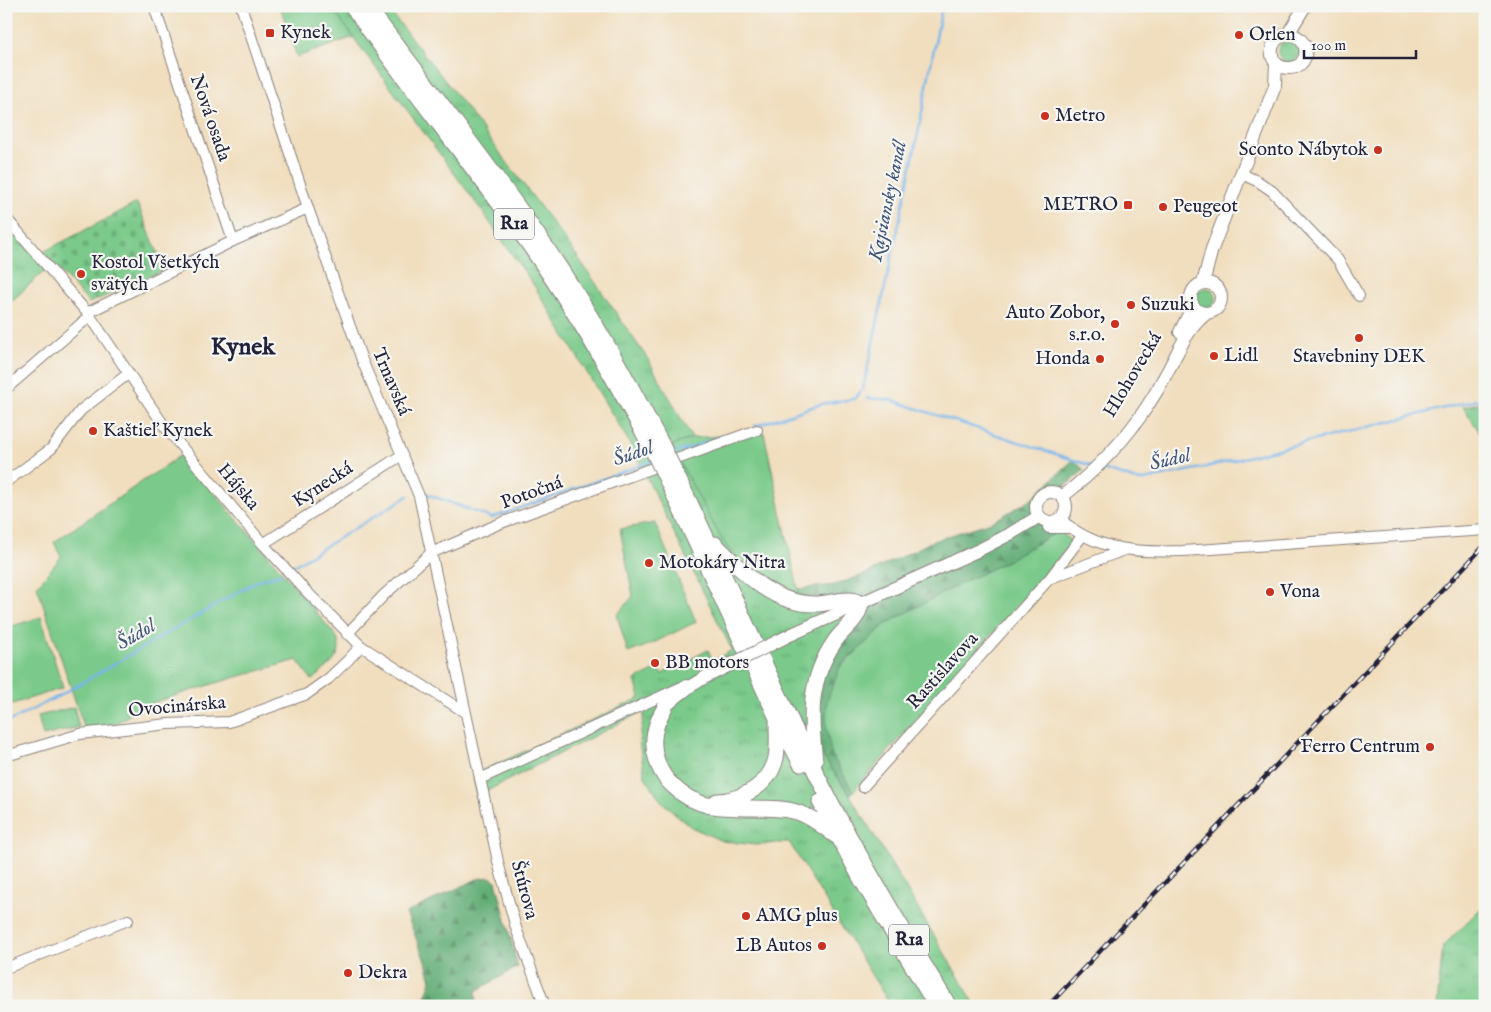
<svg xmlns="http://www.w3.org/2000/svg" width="1491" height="1012" font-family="'IM FELL English',serif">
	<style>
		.grass { fill: url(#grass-tufts); stroke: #4e7663 }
		.forest { fill: url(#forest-firs); stroke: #436859 }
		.cemetery { fill: url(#cemetery-stones); stroke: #4e7663 }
		.green { fill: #7bca8b; stroke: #4e7663 }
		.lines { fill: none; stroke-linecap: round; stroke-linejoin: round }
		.stream { stroke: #78b5ea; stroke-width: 2.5 }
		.minor-casing { stroke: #8a807c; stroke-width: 12 }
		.major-casing { stroke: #8a807c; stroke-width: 14 }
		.highway-casing { stroke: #8a807c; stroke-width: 17 }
		.minor { stroke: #fff; stroke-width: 10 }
		.major { stroke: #fff; stroke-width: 12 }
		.highway { stroke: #fff; stroke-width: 15 }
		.rail-casing { stroke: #22223b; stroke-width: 4.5 }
		.rail { stroke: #f6f6f2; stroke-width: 2.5; stroke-dasharray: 8; stroke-linecap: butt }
		.major-bridge-casing { stroke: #8a807c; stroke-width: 14; stroke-linecap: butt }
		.highway-bridge-casing { stroke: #8a807c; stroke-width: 17; stroke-linecap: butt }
		.major-bridge { stroke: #fff; stroke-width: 12 }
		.highway-bridge { stroke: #fff; stroke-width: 15 }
		.poi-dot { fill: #c8321e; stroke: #f6f6f2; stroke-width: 2 }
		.labels { text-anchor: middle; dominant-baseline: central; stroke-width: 4.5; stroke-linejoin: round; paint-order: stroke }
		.shield { fill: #f6f6f2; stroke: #626272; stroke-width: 1 }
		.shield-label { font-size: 18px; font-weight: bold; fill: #22223b }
		.poi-label { font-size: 19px; fill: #22223b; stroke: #f6f6f2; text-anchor: start }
		.street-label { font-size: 19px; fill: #22223b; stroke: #f6f6f2 }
		.water-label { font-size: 20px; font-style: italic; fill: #405578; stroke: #f6f6f2 }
		.district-label { font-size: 24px; font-weight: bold; fill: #22223b; stroke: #f6f6f2 }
	</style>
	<defs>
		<pattern id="grass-tufts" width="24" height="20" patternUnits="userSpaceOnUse" patternTransform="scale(1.25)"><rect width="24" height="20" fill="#7bca8b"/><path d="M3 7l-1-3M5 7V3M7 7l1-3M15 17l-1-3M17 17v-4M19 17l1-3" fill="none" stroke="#6aad79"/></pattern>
		<pattern id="forest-firs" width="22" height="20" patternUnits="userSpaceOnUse" patternTransform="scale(1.25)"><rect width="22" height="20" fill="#64ae77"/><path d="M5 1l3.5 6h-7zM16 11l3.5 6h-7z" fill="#528d63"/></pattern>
		<pattern id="cemetery-stones" width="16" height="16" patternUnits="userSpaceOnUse" patternTransform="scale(1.25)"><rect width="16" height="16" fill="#7bca8b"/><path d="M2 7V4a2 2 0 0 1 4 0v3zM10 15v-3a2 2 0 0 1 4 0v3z" fill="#6aad79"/></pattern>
	</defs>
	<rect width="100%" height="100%" fill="#f6f6f2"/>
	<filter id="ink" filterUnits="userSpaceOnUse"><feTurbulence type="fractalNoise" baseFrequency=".02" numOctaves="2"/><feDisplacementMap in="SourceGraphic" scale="10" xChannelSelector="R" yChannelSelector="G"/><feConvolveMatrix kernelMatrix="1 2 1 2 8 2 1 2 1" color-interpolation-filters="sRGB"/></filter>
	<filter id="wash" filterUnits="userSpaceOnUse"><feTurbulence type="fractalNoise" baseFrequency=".0096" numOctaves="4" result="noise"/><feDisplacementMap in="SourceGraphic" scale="20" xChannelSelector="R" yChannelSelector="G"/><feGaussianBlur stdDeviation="1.12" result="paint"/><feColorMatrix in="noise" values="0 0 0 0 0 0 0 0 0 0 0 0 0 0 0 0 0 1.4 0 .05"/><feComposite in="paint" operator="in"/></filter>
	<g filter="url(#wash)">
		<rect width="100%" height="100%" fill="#f1debe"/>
		<path class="grass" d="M330 6H386L461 101 575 253 649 361 692 438 671 446 798 596 837 598 854 626 817 748 850 795 976 1006H891L789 842 756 845 722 841 691 827 662 802 645 777 639 741 645 710 477 796 473 775 640 698 635 680 658 669 662 674 708 650 713 661 732 650 629 442 535 287 479 207Z
			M1278 51a11 11 0 1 1 22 0a11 11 0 1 1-22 0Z
			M6 222 47 269 6 306Z
			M1196 298a10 10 0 1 1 20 0a10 10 0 1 1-20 0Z
			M1485 401V440L1463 407Z
			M1485 904V1006H1437L1443 946Z"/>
		<path class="forest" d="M1073 460 1084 470 1039 508 1060 530 1009 560 952 588 886 624 840 666 831 753 853 792 850 795 817 748 814 720 827 660 854 625 837 598 798 596V589L835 585 868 573 933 541 994 521 1031 499Z
			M490 877 496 881 518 967 476 991 477 1006H413L425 997 431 981 427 966 406 913 477 879Z"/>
		<path class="cemetery" d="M137 203 165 270 89 303 43 252Z"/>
		<path class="green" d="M280 6H330L354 37 297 57Z
			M764 433 798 589V596L751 573 725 545 671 446 692 438Z
			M181 455 263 549 336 636C347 657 326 667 312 680L297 660 216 683 174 696 141 707 117 723 85 730 37 586 61 557 54 542Z
			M655 523 696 622 651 644 628 653 617 615 633 596 620 529Z
			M1060 530 1072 543 853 792 831 753 826 724 827 701 840 667 886 624 952 588 1009 560Z
			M41 617 63 688 6 706V628Z
			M74 707 79 727 43 736 38 716Z"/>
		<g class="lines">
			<path class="stream" d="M867 398 891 400 915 408 1092 466
				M755 426 821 404 854 399 863 389 916 144 942 6
				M672 454 728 435
				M1102 469 1140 481 1206 467 1485 398
				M424 493 492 518 653 461
				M290 568 408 496
				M6 723 59 696 257 581 281 574"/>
		</g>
	</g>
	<g filter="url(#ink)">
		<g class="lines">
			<g class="minor-casing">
				<path id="minor" d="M154 6 233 241
					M241 6 308 208 362 360 419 496 499 866 516 928 545 1006
					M1242 174 1259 182 1272 191 1338 260 1359 296
					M6 218 90 316 165 427 263 544 305 590 361 646 466 713
					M87 313 233 241 308 208
					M7 388 90 316
					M6 482 51 449 81 410 128 374
					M1060 519C1096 551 1138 553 1183 551L1485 530
					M263 544 402 455
					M1051 578 1124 550
					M347 634 384 595 431 553 501 523 757 430
					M6 756 80 734 168 724 229 722 307 694 328 679 348 660 361 646
					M480 779 686 685
					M863 787 1050 578 1083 535
					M6 968 128 920"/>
			</g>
			<g class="major-casing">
				<path id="major" d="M1288 34C1313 37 1310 70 1287 68 1266 66 1267 37 1288 34L1305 6
					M1191 298a15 15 0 1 1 30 0a15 15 0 1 1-30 0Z
					M1203 283 1212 249 1275 86 1276 63
					M1180 332 1193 306
					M1036 507a15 15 0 1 1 30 0a15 15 0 1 1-30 0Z
					M1062 497C1095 471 1125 441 1148 405 1154 396 1160 386 1165 376 1178 353 1186 329 1207 313
					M1049 527H1069
					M790 635 979 550 1010 534 1038 517
					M665 707C682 691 697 680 718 671"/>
			</g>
			<g class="highway-casing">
				<path id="highway" d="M352 6C409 88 473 165 530 246 575 310 614 378 651 447
					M367 6C424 82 483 156 537 234 584 301 624 372 662 445
					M677 476C725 574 768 675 816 773 856 853 903 930 949 1006
					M667 480 777 718 801 764
					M715 544C744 573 772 604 815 604 827 604 840 599 850 600 853 600 858 602 861 604 860 607 859 612 857 615 852 624 841 632 835 641 808 680 810 716 815 761
					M665 707C655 724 650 741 657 761 660 771 665 779 673 786 707 820 752 802 793 811 810 815 822 826 836 836
					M717 801C743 800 770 785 776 758 778 746 777 734 777 722
					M820 802 861 879 936 1006"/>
			</g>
			<use href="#minor" class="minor"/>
			<use href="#major" class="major"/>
			<use href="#highway" class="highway"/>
			<g class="rail-casing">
				<path id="rail" d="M1048 1006 1485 545"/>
			</g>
			<use href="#rail" class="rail"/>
			<g class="major-bridge-casing">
				<path id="major-bridge" d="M718 671 790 635"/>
			</g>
			<g class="highway-bridge-casing">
				<path id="highway-bridge" d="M662 445 677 476
					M651 447 667 480"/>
			</g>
			<use href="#major-bridge" class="major-bridge"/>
			<use href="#highway-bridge" class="highway-bridge"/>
		</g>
	</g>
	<g class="poi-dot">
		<rect x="265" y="28" width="10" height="10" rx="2.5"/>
		<circle cx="1239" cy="35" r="5"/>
		<circle cx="1045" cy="116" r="5"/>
		<circle cx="1378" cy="150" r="5"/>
		<rect x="1123" y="200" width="10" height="10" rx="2.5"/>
		<circle cx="1163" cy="207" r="5"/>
		<circle cx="81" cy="274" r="5"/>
		<circle cx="1131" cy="305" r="5"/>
		<circle cx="1115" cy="324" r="5"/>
		<circle cx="1359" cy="338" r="5"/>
		<circle cx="1214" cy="356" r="5"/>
		<circle cx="1100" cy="359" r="5"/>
		<circle cx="93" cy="431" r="5"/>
		<circle cx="649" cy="563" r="5"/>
		<circle cx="1270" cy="592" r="5"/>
		<circle cx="655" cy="663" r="5"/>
		<circle cx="1430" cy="747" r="5"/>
		<circle cx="746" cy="916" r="5"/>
		<circle cx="822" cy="946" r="5"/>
		<circle cx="348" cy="973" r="5"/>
	</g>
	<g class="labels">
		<g class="shield">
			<rect x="494" y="208.5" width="40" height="31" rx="4"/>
			<rect x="889" y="924.5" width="40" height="31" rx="4"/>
		</g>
		<g class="shield-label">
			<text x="514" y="224">R1a</text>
			<text x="909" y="940">R1a</text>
		</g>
		<g class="poi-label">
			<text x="280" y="33">Kynek</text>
			<text x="1249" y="35">Orlen</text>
			<text x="1055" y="116">Metro</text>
			<text x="1368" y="150" text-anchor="end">Sconto Nábytok</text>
			<text x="1118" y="205" text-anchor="end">METRO</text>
			<text x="1173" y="207">Peugeot</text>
			<text x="91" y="263">Kostol Všetkých<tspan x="91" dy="22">svätých</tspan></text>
			<text x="1141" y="305">Suzuki</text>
			<text x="1105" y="313" text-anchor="end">Auto Zobor,<tspan x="1105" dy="22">s.r.o.</tspan></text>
			<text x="1224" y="356">Lidl</text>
			<text x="1359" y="357" text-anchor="middle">Stavebniny DEK</text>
			<text x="1090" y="359" text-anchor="end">Honda</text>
			<text x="103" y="431">Kaštieľ Kynek</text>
			<text x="659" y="563">Motokáry Nitra</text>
			<text x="1280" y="592">Vona</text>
			<text x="665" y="663">BB motors</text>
			<text x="1420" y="747" text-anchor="end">Ferro Centrum</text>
			<text x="756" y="916">AMG plus</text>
			<text x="812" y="946" text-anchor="end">LB Autos</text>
			<text x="358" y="973">Dekra</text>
		</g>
		<g class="street-label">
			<text transform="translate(210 118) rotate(71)">Nová osada</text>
			<text transform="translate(1133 375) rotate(-59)">Hlohovecká</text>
			<text transform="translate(391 382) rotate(67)">Trnavská</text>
			<text transform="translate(323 485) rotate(-33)">Kynecká</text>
			<text transform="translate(238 487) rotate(50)">Hájska</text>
			<text transform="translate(532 493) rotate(-20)">Potočná</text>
			<text transform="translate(943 671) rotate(-48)">Rastislavova</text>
			<text transform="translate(177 707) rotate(-5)">Ovocinárska</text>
			<text transform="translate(524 890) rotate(75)">Štúrova</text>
		</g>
		<g class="water-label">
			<text transform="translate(888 201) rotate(-78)">Kajsiansky kanál</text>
			<text transform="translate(633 454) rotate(-19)">Šúdol</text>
			<text transform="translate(1170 460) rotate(-13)">Šúdol</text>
			<text transform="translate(136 635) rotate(-30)">Šúdol</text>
		</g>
		<g class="district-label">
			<text x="243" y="347">Kynek</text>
		</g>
	</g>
	<rect width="1491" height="1012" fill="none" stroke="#f6f6f2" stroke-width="25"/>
	<path d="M1304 50v8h112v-8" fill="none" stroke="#22223b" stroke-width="2.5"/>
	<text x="1311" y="50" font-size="15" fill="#22223b" stroke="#f6f6f2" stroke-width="4" paint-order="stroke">100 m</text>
</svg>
